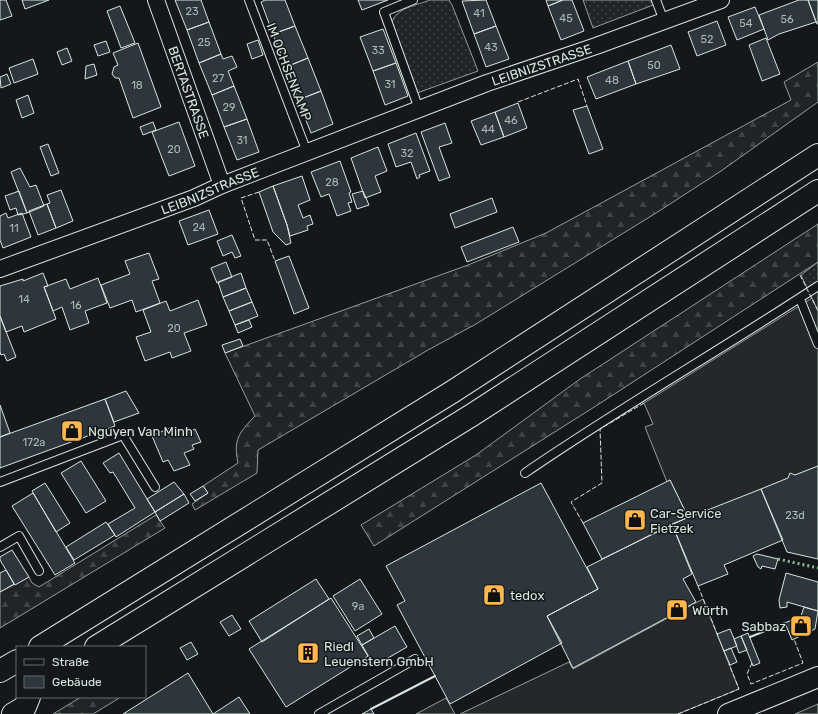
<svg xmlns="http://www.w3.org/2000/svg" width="818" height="714" font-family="Rubik,sans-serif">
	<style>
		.grass { fill: url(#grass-dots); stroke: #939e99 }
		.forest { fill: url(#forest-firs); stroke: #939e99 }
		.parking { fill: #24282b; stroke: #939e99 }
		.building { fill: #2c363c; stroke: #d8e6dc }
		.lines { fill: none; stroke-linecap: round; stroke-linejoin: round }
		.service-casing { stroke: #d8e6dc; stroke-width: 10 }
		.minor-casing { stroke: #d8e6dc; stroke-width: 18 }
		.tertiary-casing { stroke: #d8e6dc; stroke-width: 22 }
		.motorway-casing { stroke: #d8e6dc; stroke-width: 24 }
		.service { stroke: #14181c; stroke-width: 8 }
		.minor { stroke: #14181c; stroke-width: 16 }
		.tertiary { stroke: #14181c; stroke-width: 20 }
		.motorway { stroke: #14181c; stroke-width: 22 }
		.hedge { stroke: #8ac095; stroke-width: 3; stroke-dasharray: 2 3; stroke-linecap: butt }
		.fence { stroke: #d8e6dc; stroke-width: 1; stroke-dasharray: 5 2; stroke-linecap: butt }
		.wall { stroke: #d8e6dc; stroke-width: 2 }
		.labels { text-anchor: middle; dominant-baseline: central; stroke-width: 3; stroke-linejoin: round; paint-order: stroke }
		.number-label { font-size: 11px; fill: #adbab4 }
		.street-label { font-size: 13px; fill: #d8e6dc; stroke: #14181c }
		.poi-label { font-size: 13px; fill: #d8e6dc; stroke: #14181c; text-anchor: start }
	</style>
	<defs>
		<pattern id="grass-dots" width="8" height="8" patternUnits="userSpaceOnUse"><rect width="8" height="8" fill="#202428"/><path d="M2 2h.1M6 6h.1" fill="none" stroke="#404447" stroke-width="1.8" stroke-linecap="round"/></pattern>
		<pattern id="forest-firs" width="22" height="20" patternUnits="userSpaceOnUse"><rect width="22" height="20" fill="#202428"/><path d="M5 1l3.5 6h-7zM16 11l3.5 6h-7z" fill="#404447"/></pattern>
	</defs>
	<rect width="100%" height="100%" fill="#14181c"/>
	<path class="grass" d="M430 0H449L452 5 478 71 417 93 392 23C395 8 418 5 430 0Z
		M583 0H651L653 5 593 28Z
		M818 262V311L801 275Z"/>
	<path class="forest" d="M818 62V102L721 171 656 213 476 324 428 350 258 450 257 473 195 510 192 504 208 493 203 486 238 463C233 439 239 433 255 416L225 353 468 265 546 233 791 100 784 82Z
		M818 224V262L599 404 374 546 361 525 476 455 580 379Z
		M156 515 165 528 0 628V592L29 577 32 583 39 587Z
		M81 697H121L93 714H53Z"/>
	<path class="parking" d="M812 298 818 311V466L689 519 670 480 667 482 645 427 653 424 644 403Z
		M703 599 739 689 678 714H460L569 662 573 669Z
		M446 698 455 714H416Z
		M818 704V714H795Z"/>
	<path class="building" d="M0 0H6L12 16 0 20Z
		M22 0H49L25 9Z
		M175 0H201L209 22 187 30Z
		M265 0H285L295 26 273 34 261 2Z
		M358 0H388L362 10Z
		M486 0 496 26 474 34 462 1Z
		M546 0H563L548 6Z
		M563 0H572L584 31 561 40 548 6Z
		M799 0H808L816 22 779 34 768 40 759 15Z
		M808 0H818V24H817Z
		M120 6 135 43 121 48 107 11Z
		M755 7 764 29 737 40 728 17Z
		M717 21 726 45 697 56 688 32Z
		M209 22 221 54 199 63 187 30Z
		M295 26 308 58 286 67 273 34Z
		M496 26 509 59 486 67 474 34Z
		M383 29 396 63 373 71 360 37Z
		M766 38 780 74 762 81 749 45Z
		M258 40 263 55 252 59 247 44Z
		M106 41 110 52 98 56 94 45Z
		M138 43 161 107 133 118 119 78H115L112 74 114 67 118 65 113 53Z
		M671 45 680 69 636 84 628 61Z
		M67 48 72 61 62 65 57 52Z
		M221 54 223 59 232 56 237 67 228 71 234 86 212 95 199 63Z
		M308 58 321 91 298 100 286 67Z
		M33 59 38 74 14 83 9 68Z
		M628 61 636 84 596 99 587 77Z
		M396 63 408 96 385 105 373 71Z
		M94 64 97 75 85 79 86 66Z
		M7 74 11 84 1 88 0 77Z
		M234 86 247 119 224 127 212 95Z
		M321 91 333 124 311 133 298 100Z
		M28 95 34 113 22 118 16 100Z
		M518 103 527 128 504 137 495 112Z
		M587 106 603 149 589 154 573 110Z
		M495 112 504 137 481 145 471 121Z
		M247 119 259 152 237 160 224 127Z
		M153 122 156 130 143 135 140 127Z
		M179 122 195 166 169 176 152 132Z
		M445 123 452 143 439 147 450 177 439 181 421 132Z
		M416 133 430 171 419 175 420 177 417 179 411 162 396 167 388 144Z
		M48 144 59 173 51 176 40 147Z
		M378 147 387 171 375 176 381 192 365 198 351 158Z
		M340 161 351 192 349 193 352 202 348 203 351 211 337 216 329 194 321 197 311 172Z
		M20 168 30 187 36 185 44 206 27 213 11 172Z
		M302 176 310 200 298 205 303 218 310 215 313 224 307 226 308 230 290 236 287 225 273 186Z
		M273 186 287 225 291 243 286 245 273 232 259 192Z
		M61 190 73 221 56 228 47 204 50 203 47 195Z
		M19 191 27 213 23 214 18 215 16 208 10 210 5 196Z
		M363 191 369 205 357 209 352 194Z
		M492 198 497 212 455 228 450 214Z
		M47 204 56 228 38 235 29 211Z
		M209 210 218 234 188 245 179 221Z
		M6 213 8 218 22 213 31 237 3 248 0 240V216Z
		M513 227 519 242 467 262 461 247Z
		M232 235 241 256 235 258 232 252 223 256 217 241Z
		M149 253 159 279 152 281 160 303 136 312 132 300 110 308 101 285 130 274 125 261Z
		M289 256 309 308 294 314 275 261Z
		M226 262 232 277 217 283 211 268Z
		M43 273 48 286 44 287 56 319 24 332 22 326 6 332 0 316V286L23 279V281Z
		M241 273 246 288 223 297 218 282Z
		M98 278 107 303 85 311 89 323 70 330 62 307 53 311 44 287 66 279 70 289Z
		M246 288 252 302 229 311 223 297Z
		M198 300 207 325 184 333 191 351 172 358 170 352 145 361 136 337 151 332 143 310 166 301 170 311Z
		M252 302 258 316 235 325 229 311Z
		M0 316 16 357 7 361 4 354 1 355 0 352Z
		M249 320 252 327 238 333 235 325Z
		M240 339 243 346 225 353 222 345Z
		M126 391 139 413 114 422 105 399Z
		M105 399 115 426 0 468V437Z
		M0 405 10 433 0 437Z
		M172 427 175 433 185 429 187 433 195 429 201 442 192 445 194 449 184 453 190 465 174 471 168 460 163 462 152 436Z
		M119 453 155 512 116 537 108 524 135 508 113 472 110 473 103 463Z
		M81 461 106 501 86 513 61 473Z
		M818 466V559L787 552 761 489 788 478 790 473 795 475Z
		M670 480 688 517 602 559 583 523Z
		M174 482 184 494 155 512 147 499Z
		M45 483 70 523 56 532 32 491Z
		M541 483 598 589 547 616 562 643 560 644 450 704 397 605 405 601 386 566Z
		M203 486 208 493 195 501 190 494Z
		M761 489 783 540 724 565 728 574 698 586 672 524Z
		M33 493 75 563 55 575 12 506Z
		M184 494 189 503 160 521 155 512Z
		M106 522 115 535 74 560 66 547Z
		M672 524 692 574 683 579 696 602 573 668 547 616 598 589 587 567Z
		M12 550 29 577 15 585 0 560V557Z
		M757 554 778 559 775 569 762 566 761 569 758 567 753 556Z
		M6 570 14 584 0 592V573Z
		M786 573 818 582V611L787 602V607L780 608 779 600Z
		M316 579 329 599 262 642 249 621Z
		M360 579 382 614 355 631 333 596Z
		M331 598 368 656 286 707 249 649Z
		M804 607 818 611 815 629 792 640 785 623 801 616Z
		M232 615 241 629 229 636 220 622Z
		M395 626 407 647 374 666 362 645Z
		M369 629 374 638 362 645 357 636Z
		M730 629 737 646 724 651 717 634Z
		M748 633 760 663 753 666 741 636Z
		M741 636 747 650 739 653 734 639Z
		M191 642 198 654 187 660 180 648Z
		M731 648 737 662 730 665 724 651Z
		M188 673 213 714H123Z
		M239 697 250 714H213Z
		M371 709 374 714H362Z"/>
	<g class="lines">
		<g class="service-casing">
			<path id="service" d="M249 0 307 152
				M413 0 384 12 419 109
				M656 0 664 21
				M800 299 818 344
				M525 473C621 407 721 350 818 286
				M0 482 123 435 155 487
				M0 547 19 536 39 571
				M319 714 415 659"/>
		</g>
		<g class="minor-casing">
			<g id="minor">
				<path id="s1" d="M156 0 222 185"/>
				<path id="s2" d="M0 269 194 198 222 185 487 83 596 46 721 0"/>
			</g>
		</g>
		<g class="tertiary-casing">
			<path id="tertiary" d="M728 714 818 677"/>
		</g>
		<g class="motorway-casing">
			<path id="motorway" d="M40 647 452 392 818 155
				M96 647 472 415 818 191
				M0 671 17 661
				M13 714 25 707 29 697"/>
		</g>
		<use href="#service" class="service"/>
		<use href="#minor" class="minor"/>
		<use href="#tertiary" class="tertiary"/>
		<use href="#motorway" class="motorway"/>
		<path class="hedge" d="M778 559 818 568"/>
		<path class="fence" d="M518 102 578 79 587 106
			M259 192 241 198 255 240H267L275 261
			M800 275 818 311
			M583 523 571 502 602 483 600 429 644 403
			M698 586 718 636
			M752 663 747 674 751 684 803 663 794 639
			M678 714 739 689 729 664"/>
		<path class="wall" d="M750 637 785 623
			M371 709 435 676"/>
	</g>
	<defs>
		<g id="shop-square" transform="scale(1.15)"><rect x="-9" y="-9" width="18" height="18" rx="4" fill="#ffb74d" stroke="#14181c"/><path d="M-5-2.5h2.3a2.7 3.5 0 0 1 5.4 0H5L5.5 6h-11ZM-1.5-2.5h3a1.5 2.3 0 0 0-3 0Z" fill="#111"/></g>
		<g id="building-square" transform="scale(1.15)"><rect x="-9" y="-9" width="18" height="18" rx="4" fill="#ffb74d" stroke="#14181c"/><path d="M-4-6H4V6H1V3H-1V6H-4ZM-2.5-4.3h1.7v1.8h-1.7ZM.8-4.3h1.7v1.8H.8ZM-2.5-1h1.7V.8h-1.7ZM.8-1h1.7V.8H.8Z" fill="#111"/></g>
	</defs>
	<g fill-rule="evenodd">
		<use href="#shop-square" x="72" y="431"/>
		<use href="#shop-square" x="635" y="520"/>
		<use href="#shop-square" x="494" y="595"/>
		<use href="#shop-square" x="677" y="610"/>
		<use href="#shop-square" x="801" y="626"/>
		<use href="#building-square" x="308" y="653"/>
	</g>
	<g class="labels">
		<g class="number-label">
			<text x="192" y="11">23</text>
			<text x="479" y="13">41</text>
			<text x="566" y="18">45</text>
			<text x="787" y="19">56</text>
			<text x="746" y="23">54</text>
			<text x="707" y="39">52</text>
			<text x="204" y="42">25</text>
			<text x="491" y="47">43</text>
			<text x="378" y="50">33</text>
			<text x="654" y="65">50</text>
			<text x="218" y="78">27</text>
			<text x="612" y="80">48</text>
			<text x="390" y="84">31</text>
			<text x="137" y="85">18</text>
			<text x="229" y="107">29</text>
			<text x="511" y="120">46</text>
			<text x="488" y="129">44</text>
			<text x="242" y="140">31</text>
			<text x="174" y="149">20</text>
			<text x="407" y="153">32</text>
			<text x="332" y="182">28</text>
			<text x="199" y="227">24</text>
			<text x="14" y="228">11</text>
			<text x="24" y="299">14</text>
			<text x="76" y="305">16</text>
			<text x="174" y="328">20</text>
			<text x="34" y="442">172a</text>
			<text x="795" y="515">23d</text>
			<text x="358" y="606">9a</text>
		</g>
		<g class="street-label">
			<text stroke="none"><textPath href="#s2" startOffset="579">LEIBNIZSTRASSE</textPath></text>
			<text transform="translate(289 72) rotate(69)">IM OCHSENKAMP</text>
			<text stroke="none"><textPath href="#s1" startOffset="98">BERTASTRASSE</textPath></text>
			<text stroke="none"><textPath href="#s2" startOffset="224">LEIBNIZSTRASSE</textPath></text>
		</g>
		<g class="poi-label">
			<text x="88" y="431">Nguyen Van Minh</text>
			<text x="650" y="513">Car-Service<tspan x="650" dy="15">Fietzek</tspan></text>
			<text x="510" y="595">tedox</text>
			<text x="692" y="610">Würth</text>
			<text x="786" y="626" text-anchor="end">Sabbaz</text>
			<text x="324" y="646">Riedl<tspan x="324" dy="15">Leuenstern GmbH</tspan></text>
		</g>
	</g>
	<rect x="16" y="646" width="130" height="52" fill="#14181c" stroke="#626a69"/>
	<rect x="24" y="659" width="20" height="6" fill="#14181c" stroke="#626a69"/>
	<text x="52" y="666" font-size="12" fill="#d8e6dc">Straße</text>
	<rect x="24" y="676" width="20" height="12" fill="#2c363c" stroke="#626a69"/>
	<text x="52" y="686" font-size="12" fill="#d8e6dc">Gebäude</text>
</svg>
